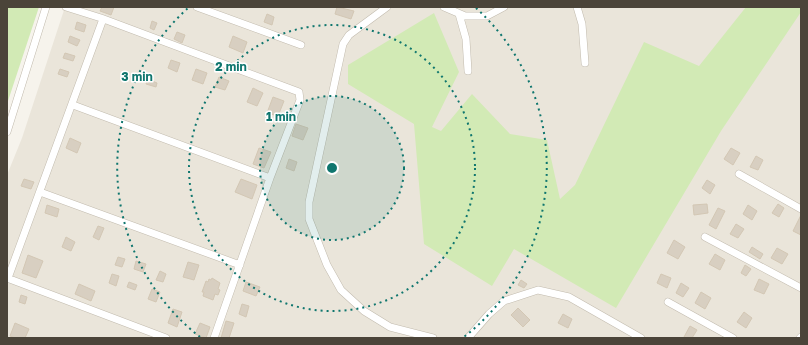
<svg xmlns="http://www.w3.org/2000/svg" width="808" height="345" font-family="'Golos Text',sans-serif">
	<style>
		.residential { fill: #eae5da }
		.green { fill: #d2eab5 }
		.building { fill: #d8cfc1; stroke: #d3c7b4 }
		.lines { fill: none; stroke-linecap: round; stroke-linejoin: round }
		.minor-casing { stroke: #c2bbae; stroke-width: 8 }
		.minor { stroke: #fff; stroke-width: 7 }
		.ring { fill: none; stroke: #0f766e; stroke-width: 2; stroke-dasharray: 2 4 }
		.centre { fill: #0f766e; stroke: #fff; stroke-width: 2 }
		.ring-label { font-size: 12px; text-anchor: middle; font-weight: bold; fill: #0f766e; stroke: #fff; stroke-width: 3; stroke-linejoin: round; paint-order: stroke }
	</style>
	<rect width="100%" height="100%" fill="#f6f3ec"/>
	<path class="residential" d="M65 7H801V338H7V175L22 138Z"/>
	<path class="green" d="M7 7H39L7 104Z
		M746 7H801V12L721 131 616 308 514 249 492 286 424 244 414 124 348 84V65L434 13 459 72 432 127 441 131 472 94 510 134 547 140 560 199 575 185 644 42 699 66Z"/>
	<path class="building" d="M102 7H114L111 15 100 11Z
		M337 7 354 11 351 19 335 14Z
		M267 14 274 17 272 25 264 22Z
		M152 21 157 23 154 30 150 28Z
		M77 22 86 25 84 32 75 29Z
		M177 32 185 35 182 43 174 39Z
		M70 36 80 40 77 46 68 42Z
		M233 36 247 42 243 53 229 47Z
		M65 53 75 56 73 61 63 58Z
		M171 60 180 63 177 72 168 68Z
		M60 69 69 72 67 77 58 74Z
		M196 69 207 73 203 84 192 80Z
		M219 77 229 81 225 90 215 87Z
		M148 79 157 83 156 87 146 84Z
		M253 88 263 93 257 106 247 102Z
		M273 97 284 101 278 116 267 113Z
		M296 124 308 128 303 140 292 136Z
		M70 138 81 143 77 153 66 148Z
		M259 148 271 152 264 168 253 164Z
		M731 148 740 153 733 165 724 159Z
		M756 156 763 160 758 170 750 167Z
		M289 159 297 162 294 171 286 168Z
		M24 179 34 182 31 189 21 186Z
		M241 179 257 185 252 199 235 192Z
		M707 180 715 185 710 194 702 188Z
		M707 204 708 213 694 215 693 205Z
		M778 204 784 208 779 217 772 213Z
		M47 205 59 209 57 217 45 213Z
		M748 205 757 211 752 220 743 214Z
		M718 208 725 211 716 229 709 225Z
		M801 215V235L793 231Z
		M736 224 744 229 738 238 730 234Z
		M98 226 104 228 99 240 93 237Z
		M66 237 75 242 71 251 62 247Z
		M674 240 685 247 678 259 667 253Z
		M752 247 763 254 760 259 749 252Z
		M777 248 788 254 782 264 771 258Z
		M715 254 725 260 720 270 709 264Z
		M28 255 43 261 36 278 22 273Z
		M118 257 125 259 122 267 115 265Z
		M136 261 146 264 143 272 134 269Z
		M188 262 199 265 194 280 183 277Z
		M745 265 751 269 746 276 741 273Z
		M160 271 166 274 163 282 156 280Z
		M112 274 119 276 116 286 109 283Z
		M661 274 671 278 667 288 657 283Z
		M212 278 220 283 218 289 220 290 218 295 215 294 213 300 203 296 204 292H202L206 281 208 282 209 279 211 280Z
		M759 279 769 284 764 294 754 290Z
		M521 280 527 284 524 288 518 285Z
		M129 282 137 285 135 290 127 287Z
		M246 282 260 287 256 296 243 291Z
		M681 283 689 288 683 297 676 293Z
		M79 284 95 291 91 301 75 294Z
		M152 289 160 292 156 302 148 299Z
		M701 292 711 298 705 309 695 303Z
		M21 295 27 297 25 304 19 302Z
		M242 304 249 306 246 317 239 314Z
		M518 308 530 320 523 327 511 315Z
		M173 309 182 312 177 327 168 323Z
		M744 312 752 318 746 328 737 322Z
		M563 314 572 319 568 328 558 323Z
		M226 321 234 323 229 338H221Z
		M15 323 29 329 25 338H15L10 336Z
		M200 323 210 327 206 338 195 334Z
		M690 326 697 330 692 338H687L684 337Z"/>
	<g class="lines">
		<g class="minor-casing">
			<path id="minor" d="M66 7 101 18 299 92 300 100 270 178 214 338
				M197 7 301 45
				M387 7 349 35 343 44 309 202V219L327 265 341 290 364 311 390 327 433 338
				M444 7 465 16H487L504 7
				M577 7 582 24 585 63
				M459 14 466 39 468 71
				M73 105 270 178
				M7 132 46 7
				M739 174 801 209
				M40 192 240 265
				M705 237 801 288
				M7 278 166 338
				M8 278 103 19
				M668 302 733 338
				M468 338 489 314 504 301 538 290 569 297 641 338
				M800 338 801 337"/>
		</g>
		<use href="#minor" class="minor"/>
	</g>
	<circle cx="332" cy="168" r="72" fill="#0f766e" fill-opacity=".12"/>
	<g class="ring">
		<circle cx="332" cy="168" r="72"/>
		<circle cx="332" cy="168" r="143"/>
		<path d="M200 337A215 215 0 0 1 188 8M476 8A215 215 0 0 1 464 337"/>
	</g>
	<circle cx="332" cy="168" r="6" class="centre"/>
	<g class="ring-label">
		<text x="231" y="71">2 min</text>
		<text x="137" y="81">3 min</text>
		<text x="281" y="121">1 min</text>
	</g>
	<rect width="808" height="345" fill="none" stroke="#4b4439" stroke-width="16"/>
</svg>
